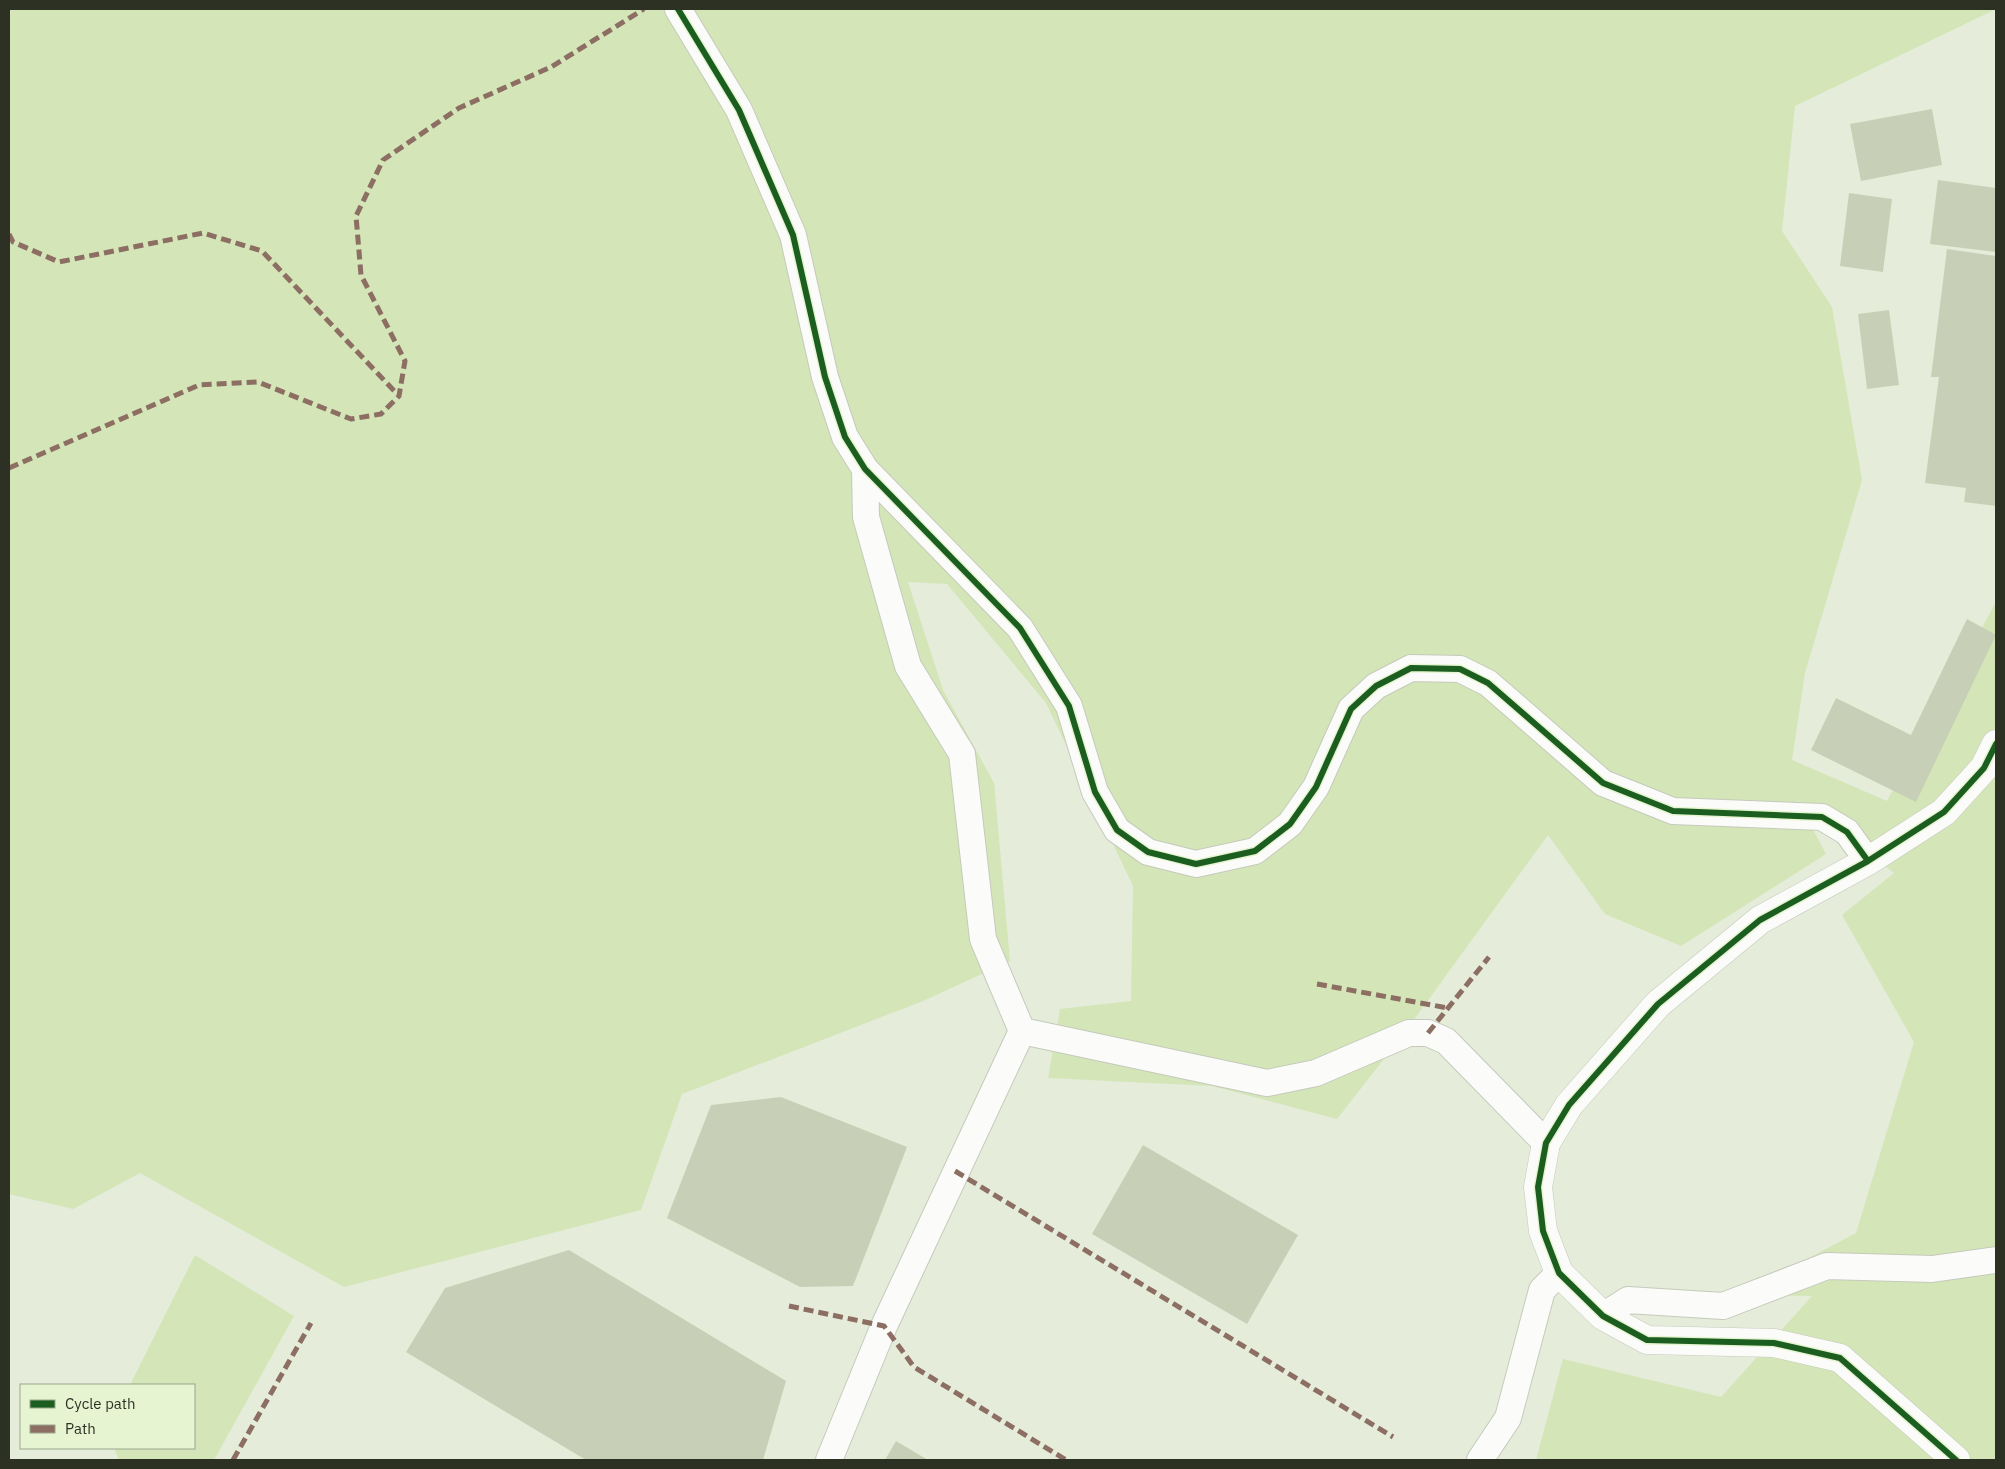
<svg xmlns="http://www.w3.org/2000/svg" width="2005" height="1469" font-family="'IBM Plex Sans',sans-serif">
	<style>
		.green { fill: #d4e5b8 }
		.building { fill: #c7d0b6 }
		.lines { fill: none; stroke-linecap: round; stroke-linejoin: round }
		.minor-casing { stroke: #c5cabc; stroke-width: 28 }
		.tertiary-casing { stroke: #c5cabc; stroke-width: 29 }
		.minor { stroke: #fbfcf9; stroke-width: 26 }
		.tertiary { stroke: #fbfcf9; stroke-width: 28 }
		.quiet { stroke: #8d6e63; stroke-width: 5; stroke-dasharray: 10 5; stroke-linecap: butt }
		.cycleway-casing { stroke: #e6f4d2; stroke-width: 9 }
		.cycleway { stroke: #1b5e20; stroke-width: 6 }
	</style>
	<rect width="100%" height="100%" fill="#e5ecda"/>
	<path class="green" d="M9 9H1996L1795 106 1782 231 1832 307 1862 480 1805 673 1792 760 1887 801 1996 602V1460H1536L1563 1359 1721 1397 1812 1296 1739 1295 1856 1233 1914 1042 1842 915 1894 873 1797 800 1826 854 1681 946 1605 914 1548 835 1405 1032 1337 1119 1212 1086 1048 1078 1060 1009 1131 1001 1133 886 1046 703 947 584 908 582 943 690 994 783 1010 961 923 1001 682 1094 641 1210 344 1287 140 1173 73 1209 9 1194Z
		M195 1255 294 1316 214 1460H119L114 1448H194V1385H130Z"/>
	<path class="building" d="M1932 109 1942 165 1861 181 1850 124Z
		M1938 180 1996 188V252L1930 244Z
		M1849 193 1892 199 1883 272 1840 266Z
		M1947 249 1996 256V506L1964 502 1966 488 1925 483 1939 377H1931Z
		M1889 310 1899 385 1867 389 1858 314Z
		M1967 619 1996 635 1916 802 1811 750 1836 698 1911 735Z
		M781 1097 907 1147 853 1286 800 1287 667 1218 711 1105Z
		M1143 1145 1298 1235 1247 1324 1092 1234Z
		M569 1250 786 1381 763 1460H586L406 1352 445 1288Z
		M896 1441 928 1460H885Z"/>
	<g class="lines">
		<g class="minor-casing">
			<path id="minor" d="M678 9 739 110 793 235 825 377 845 437 865 469 1020 628 1069 706 1095 792 1117 830 1148 852 1196 864 1255 851 1290 824 1316 787 1351 709 1376 686 1411 668 1460 669 1488 683 1603 783 1673 811 1822 817 1847 832 1868 861
				M865 469 866 517 908 666 962 754 983 939 1022 1031 1267 1083 1316 1073 1409 1033H1428L1446 1041 1546 1143
				M1603 1316 1628 1300 1723 1306 1827 1266 1932 1269 1996 1260
				M829 1460 884 1326 1022 1031
				M1480 1460 1508 1418 1542 1290 1559 1273"/>
		</g>
		<g class="tertiary-casing">
			<path id="tertiary" d="M1956 1460 1840 1358 1774 1343 1647 1340 1603 1316 1559 1273 1543 1231 1538 1187 1546 1143 1569 1105 1658 1004 1760 920 1868 861 1944 812 1984 768 1996 744"/>
		</g>
		<use href="#minor" class="minor"/>
		<use href="#tertiary" class="tertiary"/>
		<path class="quiet" d="M9 234 13 242 59 262 203 233 262 251 399 396
			M9 468 199 385 258 382 351 419 381 414 399 396 405 361 361 275 356 216 383 160 459 108 551 67 644 9
			M1317 984 1448 1008
			M1428 1033 1489 957
			M955 1171 1393 1437
			M789 1306 884 1326 914 1367 1066 1460
			M233 1460 311 1323"/>
		<g class="cycleway-casing">
			<path id="cycleway" d="M678 9 739 110 793 235 825 377 845 437 865 469 1020 628 1069 706 1095 792 1117 830 1148 852 1196 864 1255 851 1290 824 1316 787 1351 709 1376 686 1411 668 1460 669 1488 683 1603 783 1673 811 1822 817 1847 832 1868 861
				M1956 1460 1840 1358 1774 1343 1647 1340 1603 1316 1559 1273 1543 1231 1538 1187 1546 1143 1569 1105 1658 1004 1760 920 1868 861 1944 812 1984 768 1996 744"/>
		</g>
		<use href="#cycleway" class="cycleway"/>
	</g>
	<rect width="2005" height="1469" fill="none" stroke="#2c3124" stroke-width="20"/>
	<rect x="20" y="1384" width="175" height="65" fill="#e6f4d2" stroke="#9ca68c"/>
	<rect x="30" y="1400" width="25" height="8" fill="#1b5e20" stroke="#9ca68c"/>
	<text x="65" y="1409" font-size="15" fill="#2c3124">Cycle path</text>
	<rect x="30" y="1425" width="25" height="8" fill="#8d6e63" stroke="#9ca68c"/>
	<text x="65" y="1434" font-size="15" fill="#2c3124">Path</text>
</svg>
